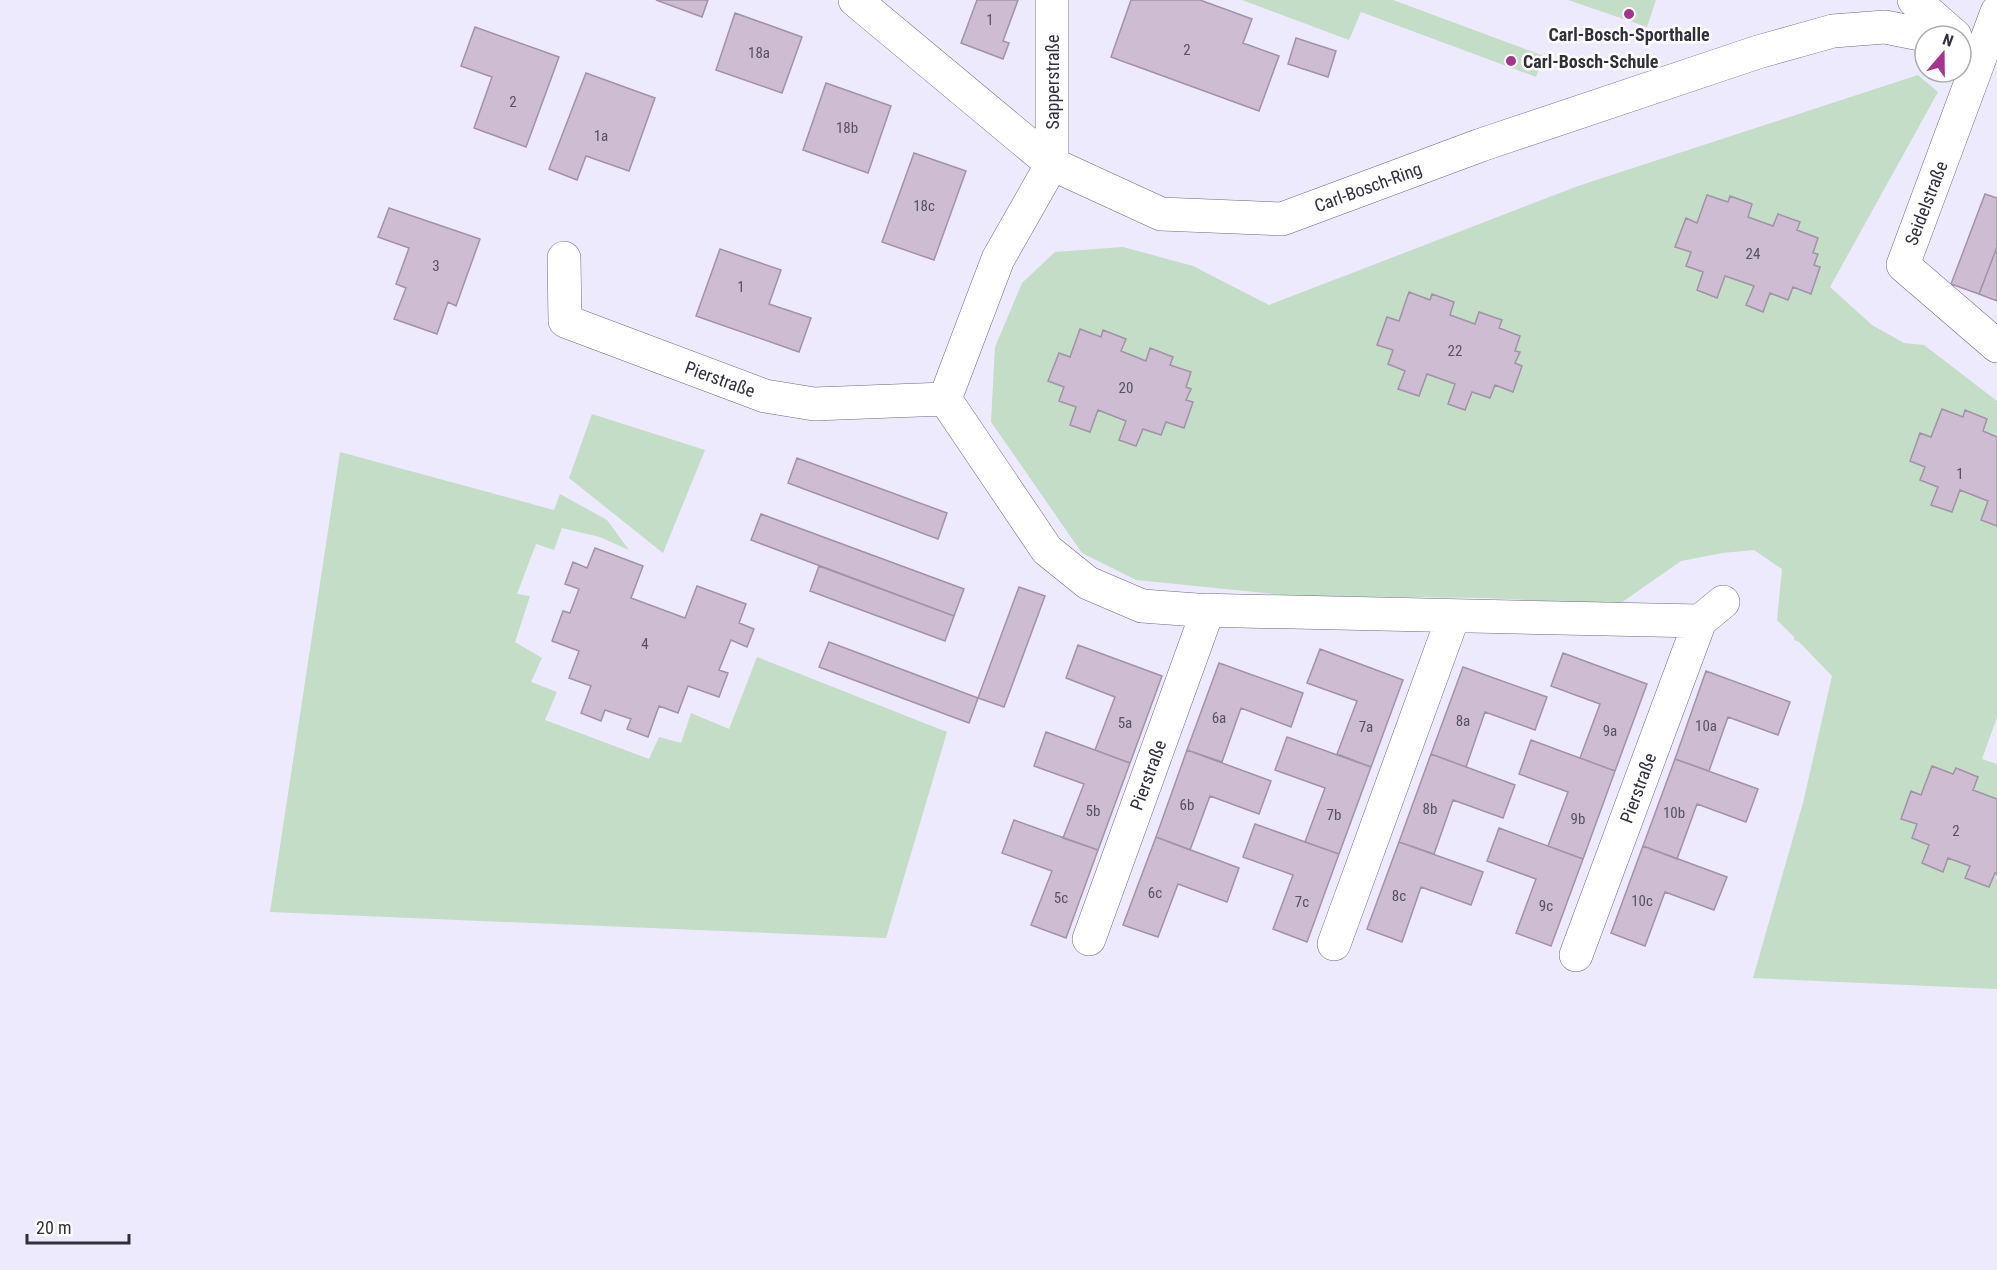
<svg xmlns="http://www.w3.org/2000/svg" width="1997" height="1270" font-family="'Roboto Condensed',sans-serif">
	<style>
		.green { fill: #c3ddc7 }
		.building { fill: #cdbcd2; stroke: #a292a6; stroke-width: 1.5 }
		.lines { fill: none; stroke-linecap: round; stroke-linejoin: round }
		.minor-casing { stroke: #6d697f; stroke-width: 34 }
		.minor { stroke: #fff; stroke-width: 33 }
		.poi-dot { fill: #a6348e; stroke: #fff; stroke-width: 2 }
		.labels { text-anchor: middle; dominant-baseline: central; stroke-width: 5; stroke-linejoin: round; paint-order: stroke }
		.number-label { font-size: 15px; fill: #58525f }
		.poi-label { font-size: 18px; font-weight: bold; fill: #312f39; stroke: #fff }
		.street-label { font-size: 18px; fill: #312f39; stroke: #fff }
	</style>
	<rect width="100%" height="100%" fill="#edeafe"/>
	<path class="green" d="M1242 0H1393L1544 56 1536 77 1361 12 1349 40Z
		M1568 0H1656L1647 27Z
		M1918 75 1938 92 1830 287 1872 325 1904 343 1924 345 1997 401V717L1982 759 1997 764V989L1753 978 1803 803 1832 676 1799 642 1794 640V637L1777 620 1782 569 1754 550 1722 553 1681 561 1618 605 1488 598 1295 596 1136 580 1082 553 991 422 995 347 1022 283 1055 252 1123 247 1193 266 1269 305 1578 186Z
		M592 414 705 450 663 553 569 478Z
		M340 452 554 510 560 494 607 520 629 550 600 537 562 528 554 550 536 544 517 594 530 596 515 642 542 658 531 682 557 692 545 720 649 759 659 737 681 743 691 713 729 729 757 657 947 732 886 938 270 912Z"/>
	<path class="building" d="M656 0H708L702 17Z
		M977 0H1018L1003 41 1009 43 1003 59 961 43Z
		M1131 0H1200L1252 19 1243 43 1279 56 1259 111 1111 57Z
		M735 13 802 37 782 93 716 70Z
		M475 27 559 57 526 147 474 128 492 77 461 66Z
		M1296 38 1336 51 1328 77 1288 64Z
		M586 73 655 98 629 171 586 156 577 180 549 169Z
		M826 83 891 106 868 173 803 150Z
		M914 153 966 171 934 260 882 242Z
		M1985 194 1997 198V247L1979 294 1951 284Z
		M1707 195 1728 202 1730 196 1752 204 1748 217 1773 226 1778 214 1800 222 1797 230 1818 238 1813 253 1818 254 1814 265 1820 267 1811 294 1793 287 1788 300 1770 293 1763 312 1746 305 1754 286 1725 276 1717 298 1697 290 1703 272 1686 266 1691 252 1675 247 1686 218 1697 223Z
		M389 208 480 239 456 306 448 302 437 334 394 319 406 288 396 284 409 248 378 237Z
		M1997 247V301L1979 294Z
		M720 249 781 270 769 304 811 318 799 352 696 316Z
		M1409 292 1430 300 1432 294 1454 302 1450 315 1475 324 1479 312 1502 320 1499 328 1520 336 1515 351 1520 352 1515 363 1522 366 1513 392 1495 385 1490 398 1472 392 1465 410 1448 404 1455 384 1427 374 1419 396 1398 389 1405 371 1388 364 1393 350 1377 345 1387 317 1399 321Z
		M1080 329 1101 337 1103 330 1126 339 1121 351 1146 361 1150 348 1173 357 1170 365 1191 372 1186 387 1191 389 1186 400 1193 402 1184 428 1166 422 1161 435 1143 429 1136 446 1119 440 1126 421 1098 410 1090 432 1070 425 1076 407 1059 401 1064 387 1048 381 1059 353 1070 357Z
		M1942 409 1963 417 1965 410 1987 419 1983 431 1997 437V526L1981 520 1988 501 1960 490 1952 512 1931 505 1938 487 1920 480 1925 467 1910 461 1920 433 1931 437Z
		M797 458 947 513 938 539 788 483Z
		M761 514 964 589 954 616 751 540Z
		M595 548 643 566 631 598 685 618 697 586 746 604 739 623 754 629 747 647 731 640 719 670 728 673 719 697 688 686 678 713 659 706 648 737 627 729 631 719 605 710 601 721 581 713 591 686 569 678 579 651 552 641 563 611 570 613 579 589 565 584 573 562 587 568Z
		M819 566 954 616 945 641 810 591Z
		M1019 587 1045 596 1004 707 978 698Z
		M829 642 978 698 969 723 819 667Z
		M1078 645 1162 676 1130 763 1095 750 1115 697 1066 678Z
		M1320 649 1403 680 1371 767 1337 754 1357 701 1307 683Z
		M1563 653 1647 684 1615 771 1580 758 1600 704 1551 686Z
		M1219 663 1303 693 1291 727 1241 708 1222 762 1187 750Z
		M1463 667 1547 697 1535 730 1485 712 1466 767 1431 754Z
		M1706 671 1790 702 1778 735 1728 717 1709 771 1675 759Z
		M1046 732 1130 763 1098 850 1063 838 1084 784 1034 766Z
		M1287 737 1371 767 1339 854 1305 842 1325 788 1275 770Z
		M1531 740 1615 771 1583 859 1548 846 1568 792 1519 774Z
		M1187 750 1271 781 1259 814 1210 796 1190 850 1156 837Z
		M1431 754 1515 785 1503 818 1453 800 1434 854 1399 842Z
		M1675 759 1758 789 1746 822 1697 804 1677 859 1643 846Z
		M1932 766 1953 774 1956 768 1978 777 1973 790 1997 799V874L1995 873 1989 887 1965 878 1970 866 1948 858 1943 872 1922 863 1929 845 1912 838 1917 824 1901 819 1911 791 1921 795Z
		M1014 820 1098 850 1066 938 1031 925 1052 871 1002 853Z
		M1255 824 1339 854 1307 942 1273 929 1293 875 1243 857Z
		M1499 828 1583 859 1551 946 1516 933 1536 879 1487 861Z
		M1156 837 1239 868 1227 902 1178 884 1158 937 1123 925Z
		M1399 842 1483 872 1471 905 1421 887 1402 942 1367 929Z
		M1643 846 1727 877 1714 910 1665 892 1645 946 1611 933Z"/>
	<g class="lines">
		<g class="minor-casing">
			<path id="minor" d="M855 0 1052 164 1161 214 1282 219 1481 145 1758 52 1833 31 1885 27 1930 36
				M1052 0V164L998 259 945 399 1047 550 1088 583 1142 606 1197 610 1700 621 1723 602
				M1914 0 1955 36
				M1997 12 1903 265 1997 346
				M564 258 565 321 765 396 814 404 945 399
				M1089 939 1208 610
				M1334 944 1453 617
				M1576 955 1700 621"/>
		</g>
		<use href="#minor" class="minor"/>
	</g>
	<g class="poi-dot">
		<circle cx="1629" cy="14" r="6"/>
		<circle cx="1511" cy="61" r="6"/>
	</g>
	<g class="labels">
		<g class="number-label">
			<text x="990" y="20">1</text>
			<text x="1187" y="50">2</text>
			<text x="759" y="53">18a</text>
			<text x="513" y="102">2</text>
			<text x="847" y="128">18b</text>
			<text x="601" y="136">1a</text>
			<text x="924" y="206">18c</text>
			<text x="1753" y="254">24</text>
			<text x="436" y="266">3</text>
			<text x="741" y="287">1</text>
			<text x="1455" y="351">22</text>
			<text x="1126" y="388">20</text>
			<text x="1960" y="474">1</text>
			<text x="645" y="644">4</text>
			<text x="1219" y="718">6a</text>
			<text x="1463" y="721">8a</text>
			<text x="1125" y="723">5a</text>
			<text x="1706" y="726">10a</text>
			<text x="1366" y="727">7a</text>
			<text x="1610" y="731">9a</text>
			<text x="1187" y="805">6b</text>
			<text x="1430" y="809">8b</text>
			<text x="1093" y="811">5b</text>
			<text x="1674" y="813">10b</text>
			<text x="1334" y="815">7b</text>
			<text x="1578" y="819">9b</text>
			<text x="1956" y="831">2</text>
			<text x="1155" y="893">6c</text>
			<text x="1399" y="896">8c</text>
			<text x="1061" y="898">5c</text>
			<text x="1642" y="901">10c</text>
			<text x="1302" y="902">7c</text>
			<text x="1546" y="906">9c</text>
		</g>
		<g class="poi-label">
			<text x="1629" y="34">Carl-Bosch-Sporthalle</text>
			<text x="1523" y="61" text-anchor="start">Carl-Bosch-Schule</text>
		</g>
		<g class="street-label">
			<text transform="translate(1052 82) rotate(-90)">Sapperstraße</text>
			<text transform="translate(1368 187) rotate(-20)">Carl-Bosch-Ring</text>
			<text transform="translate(1926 203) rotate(-69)">Seidelstraße</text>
			<text transform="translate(720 379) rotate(20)">Pierstraße</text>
			<text transform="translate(1148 775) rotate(-70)">Pierstraße</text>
			<text transform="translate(1638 788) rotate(-70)">Pierstraße</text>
		</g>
	</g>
	<g transform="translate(1943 54) rotate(20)"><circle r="28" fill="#ffffff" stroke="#adacb0" stroke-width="1.5"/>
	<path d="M0-4.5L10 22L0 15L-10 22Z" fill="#a6348e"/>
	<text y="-9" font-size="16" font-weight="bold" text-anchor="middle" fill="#312f39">N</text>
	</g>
	<path d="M27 1234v9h102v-9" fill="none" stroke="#312f39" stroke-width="3"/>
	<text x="36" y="1234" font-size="18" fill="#312f39" stroke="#ffffff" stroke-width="4.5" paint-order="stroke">20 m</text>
</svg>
